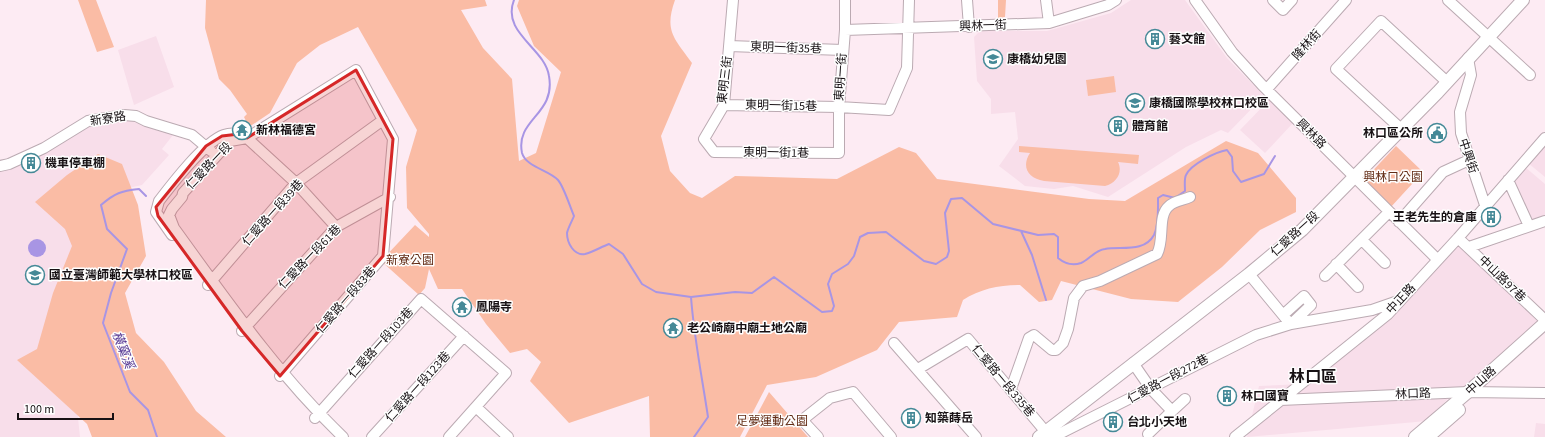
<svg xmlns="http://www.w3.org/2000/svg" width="1545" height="437" font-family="'Source Sans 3','Noto Sans TC',sans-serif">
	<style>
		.built { fill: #f8deea }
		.green { fill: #fabca5 }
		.water { fill: #a895e4 }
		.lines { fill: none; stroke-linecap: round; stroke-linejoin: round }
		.stream { stroke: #a895e4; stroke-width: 2 }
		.minor-casing { stroke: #bbaab2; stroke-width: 12 }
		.major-casing { stroke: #bbaab2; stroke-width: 14 }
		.minor { stroke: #fff; stroke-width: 10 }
		.major { stroke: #fff; stroke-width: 12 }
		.marked { fill: #d62828; fill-opacity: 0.2; stroke: #d62828; stroke-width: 3; stroke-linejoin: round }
		.labels { text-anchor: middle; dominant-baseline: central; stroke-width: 3; stroke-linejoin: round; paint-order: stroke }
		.street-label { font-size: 12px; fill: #171114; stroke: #fefefe }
		.poi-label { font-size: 12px; font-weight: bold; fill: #171114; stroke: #fefefe; text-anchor: start }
		.park-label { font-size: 12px; fill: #622b14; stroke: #fefefe }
		.water-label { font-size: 13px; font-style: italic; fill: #563894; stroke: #fefefe }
		.district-label { font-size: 16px; font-weight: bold; fill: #171114; stroke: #fefefe }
	</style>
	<rect width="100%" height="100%" fill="#fdebf3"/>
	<path class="built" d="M1131 0H1185L1227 58 1264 96 1228 133 1221 130 1186 147 1108 197 1073 186 1054 189 1025 186 999 166 1018 139 1015 112 991 114V99L977 81 974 37 980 31H1047L1111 13Z
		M156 36 174 87 134 105 118 50Z
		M1269 100 1293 123 1265 153 1240 130Z
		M125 119 173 135 162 149 169 155 142 185 114 191 74 380 80 437H0V168L70 134 101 122Z
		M1545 143V177L1528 163Z
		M1525 167 1545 184V219L1531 223 1511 181Z
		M1459 242 1540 320 1465 390 1455 391 1427 421 1247 437 1259 386 1302 384 1385 319Z
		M1536 423 1545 424V437H1534Z"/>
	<path class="green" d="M78 0H96L114 47 97 52Z
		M206 0H485L487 6 461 10 483 48 512 79 519 161 536 153 561 72 534 46 517 6 519 0H675C664 31 674 38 692 63L661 136 670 171 690 193 702 198 735 176 837 179 899 147 916 153 937 179 1089 199 1125 201 1226 141 1258 153 1296 198V212L1260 230 1222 267 1178 302 1131 299 1061 281 1052 300 1039 302 1020 285C999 285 980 289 963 300L957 317 899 322 877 350 816 377 767 385 740 437H650L649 396 569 423 530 381 541 362 527 349 510 353 486 324 462 289H438L429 269 425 288 419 295 381 261 415 225 429 237V234L407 208 406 167 417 130 358 27 320 45 297 63 270 113 249 127 244 117 247 114 230 90 219 79 205 28Z
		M998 0H1006L1005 17 998 18Z
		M1114 76 1116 92 1088 96 1086 80Z
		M1019 146 1139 155 1138 164 1118 162C1123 172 1117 183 1105 186L1044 181C1028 178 1021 167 1030 153L1019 152Z
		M1396 146 1423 172 1390 208 1363 181Z
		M98 154 122 164 138 205 146 256 125 293 136 333 164 362 196 411 226 437H92L87 424 17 360 37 349 53 293 72 246 65 229 35 202 67 175Z
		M769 392 808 437H745Z"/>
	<path class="water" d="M28 248a9 9 0 1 1 18 0a9 9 0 1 1-18 0Z"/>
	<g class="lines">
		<path class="stream" d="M514 0C501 33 545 48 549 76 556 115 515 119 522 153 526 167 549 170 558 180 564 187 570 207 574 216 572 221 568 228 567 233 567 243 574 256 585 254 593 252 601 247 609 244L623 254 642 284 656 292 691 297 735 292 752 293 774 277 822 312 832 311 834 306 828 284 832 274 848 264 854 256 860 237 868 233 886 232 924 261 936 264 947 257 949 251 945 213 951 199 962 198 993 224 1038 235 1054 234 1058 237V258C1064 263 1072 266 1081 263 1089 260 1095 250 1105 249 1121 246 1144 253 1154 235 1159 225 1158 209 1158 198L1163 195 1175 198 1185 191C1185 186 1184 179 1186 175 1191 164 1216 152 1227 150L1232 157 1233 171 1241 182 1264 174 1275 156
			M146 196 139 189C121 191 115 193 101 205L107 229 127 249 111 293 103 323 130 392 148 410 157 437
			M1021 231 1032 255 1046 300
			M691 297C694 338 702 377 708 417L694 437"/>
		<g class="minor-casing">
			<path id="minor" d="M733 0 724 105 704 139 714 152 839 153V107L845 30V0
				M967 0 969 27
				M1046 0 1049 23
				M1195 0 1232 52 1262 85 1437 259
				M1273 0 1283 10 1292 0
				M1448 0 1530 75
				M845 30 1049 23 1108 5 1116 0
				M729 46 843 50
				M1468 58 1471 75 1460 112 1461 133 1485 205
				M1267 89 1346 0
				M724 105 839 107 889 110 907 68 909 0
				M1401 129 1336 69 1381 21 1447 82
				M0 166 9 164 44 148 88 121 124 115 136 116 146 121 192 135 211 151
				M1508 180 1529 226
				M1399 222 1443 172 1469 160
				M172 235 156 212 159 201C172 184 204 142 224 135 233 132 239 134 247 138L296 183 336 227
				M1458 238 1545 320
				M1362 240 1385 263
				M1469 247 1545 221
				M1336 264 1358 287
				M1249 274 1287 320
				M1325 276 1389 212
				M208 285 296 183 383 120
				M1283 315 1304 296 1311 305 1291 324
				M242 331 336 227 390 197
				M894 343 976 437
				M1133 363 1151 389 1172 411 1185 399
				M918 369 968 339 1050 437
				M280 376 283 372 383 256 393 139 356 70 247 138 230 141 183 193 182 197 172 209 169 215 174 228C227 301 278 375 343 437
				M1011 389 1029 338 1034 335 1052 350H1056L1063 343 1068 329 1074 298 1083 286 1100 281 1157 254C1165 240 1157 216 1169 206 1174 201 1184 200 1190 197
				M1280 400 1468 392 1545 393
				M476 407 508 437
				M315 418 421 299 506 373 449 437
				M1046 432 1061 433 1256 335 1291 324 1372 310 1398 301
				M1148 434 1172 411
				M372 437 464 336
				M818 437 804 422 806 417 830 398 853 392 891 437
				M1235 437 1388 314 1458 238 1545 138"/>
		</g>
		<g class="major-casing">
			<path id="major" d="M1039 437 1249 274 1302 230 1438 92 1523 0
				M1415 437 1468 392 1545 323
				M1428 437 1459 410"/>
		</g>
		<use href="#minor" class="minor"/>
		<use href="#major" class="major"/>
	</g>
	<path class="marked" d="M356 70 393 139 383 256 280 376 242 331 158 216 156 207 206 146 222 136 239 134 247 138Z"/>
	<defs>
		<g id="building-ring" transform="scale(1)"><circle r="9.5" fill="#fefefe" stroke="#458997" stroke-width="1.5"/><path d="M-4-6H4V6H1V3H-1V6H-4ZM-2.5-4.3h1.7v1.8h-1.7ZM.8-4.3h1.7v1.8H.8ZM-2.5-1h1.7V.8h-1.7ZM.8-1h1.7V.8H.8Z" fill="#458997"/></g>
		<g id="school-ring" transform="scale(1)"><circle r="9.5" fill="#fefefe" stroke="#458997" stroke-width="1.5"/><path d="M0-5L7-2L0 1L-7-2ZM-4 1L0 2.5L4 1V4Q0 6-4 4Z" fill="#458997"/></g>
		<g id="temple-ring" transform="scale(1)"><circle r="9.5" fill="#fefefe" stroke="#458997" stroke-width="1.5"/><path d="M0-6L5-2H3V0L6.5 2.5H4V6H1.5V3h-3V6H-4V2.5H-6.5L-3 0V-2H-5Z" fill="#458997"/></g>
		<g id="civic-ring" transform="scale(1)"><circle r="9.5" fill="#fefefe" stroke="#458997" stroke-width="1.5"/><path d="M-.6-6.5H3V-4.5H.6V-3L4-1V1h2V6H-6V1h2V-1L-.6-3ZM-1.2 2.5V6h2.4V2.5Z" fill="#458997"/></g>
		<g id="university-ring" transform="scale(1)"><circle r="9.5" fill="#fefefe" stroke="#458997" stroke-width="1.5"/><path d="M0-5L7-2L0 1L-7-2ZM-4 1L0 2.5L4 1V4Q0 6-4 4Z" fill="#458997"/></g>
	</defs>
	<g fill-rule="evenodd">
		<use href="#building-ring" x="1155" y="39"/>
		<use href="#school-ring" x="993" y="59"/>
		<use href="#school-ring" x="1135" y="103"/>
		<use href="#building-ring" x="1118" y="126"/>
		<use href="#temple-ring" x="242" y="130"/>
		<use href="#civic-ring" x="1437" y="133"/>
		<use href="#building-ring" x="31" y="163"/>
		<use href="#building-ring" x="1491" y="217"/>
		<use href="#university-ring" x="35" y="275"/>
		<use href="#temple-ring" x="462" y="307"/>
		<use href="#temple-ring" x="673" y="328"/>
		<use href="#building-ring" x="1227" y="396"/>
		<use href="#building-ring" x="911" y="418"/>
		<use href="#building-ring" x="1113" y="422"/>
	</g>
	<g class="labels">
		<g class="street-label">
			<text transform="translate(983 26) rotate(-2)">興林一街</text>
			<text transform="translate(1307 45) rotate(-48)">隆林街</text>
			<text transform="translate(786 48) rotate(2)">東明一街35巷</text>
			<text transform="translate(841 77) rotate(-86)">東明一街</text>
			<text transform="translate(725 80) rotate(-83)">東明三街</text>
			<text transform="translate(781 106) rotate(1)">東明一街15巷</text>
			<text transform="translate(108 119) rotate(-9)">新寮路</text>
			<text transform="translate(1311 134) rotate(45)">興林路</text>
			<text transform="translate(776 153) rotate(1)">東明一街1巷</text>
			<text transform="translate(1468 156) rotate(72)">中興街</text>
			<text transform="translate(209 166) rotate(-46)">仁愛路一段</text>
			<text transform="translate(273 213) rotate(-48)">仁愛路一段39巷</text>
			<text transform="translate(1295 234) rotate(-42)">仁愛路一段</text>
			<text transform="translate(310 257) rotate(-46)">仁愛路一段61巷</text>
			<text transform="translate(1502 279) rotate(44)">中山路97巷</text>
			<text transform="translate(1401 299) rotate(-47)">中正路</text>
			<text transform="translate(346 300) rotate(-49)">仁愛路一段83巷</text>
			<text transform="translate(381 343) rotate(-48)">仁愛路一段103巷</text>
			<text transform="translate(1168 379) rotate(-28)">仁愛路一段272巷</text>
			<text transform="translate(1003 381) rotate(50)">仁愛路一段335巷</text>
			<text transform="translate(1481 381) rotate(-42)">中山路</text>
			<text transform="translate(418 387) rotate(-48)">仁愛路一段123巷</text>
			<text transform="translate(1413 394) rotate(-2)">林口路</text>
		</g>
		<g class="poi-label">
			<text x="1169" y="39">藝文館</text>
			<text x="1007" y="59">康橋幼兒園</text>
			<text x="1149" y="103">康橋國際學校林口校區</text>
			<text x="1132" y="126">體育館</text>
			<text x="256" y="130">新林福德宮</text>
			<text x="1423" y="133" text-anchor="end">林口區公所</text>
			<text x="45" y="163">機車停車棚</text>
			<text x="1477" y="217" text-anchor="end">王老先生的倉庫</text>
			<text x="49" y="275">國立臺灣師範大學林口校區</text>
			<text x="476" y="307">鳳陽寺</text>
			<text x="687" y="328">老公崎廟中廟土地公廟</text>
			<text x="1241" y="396">林口國寶</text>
			<text x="925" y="418">知築蒔岳</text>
			<text x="1127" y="422">台北小天地</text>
		</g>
		<g class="park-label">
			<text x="1393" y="177">興林口公園</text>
			<text x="410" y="260">新寮公園</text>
			<text x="772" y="421">足夢運動公園</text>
		</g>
		<g class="water-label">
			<text transform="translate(123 350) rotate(69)">橫窠溪</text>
		</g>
		<g class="district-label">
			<text x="1313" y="377">林口區</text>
		</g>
	</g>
	<path d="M18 413v6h95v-6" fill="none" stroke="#171114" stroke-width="2"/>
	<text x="24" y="413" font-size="12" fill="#171114" stroke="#fefefe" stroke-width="3" paint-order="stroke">100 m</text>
</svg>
